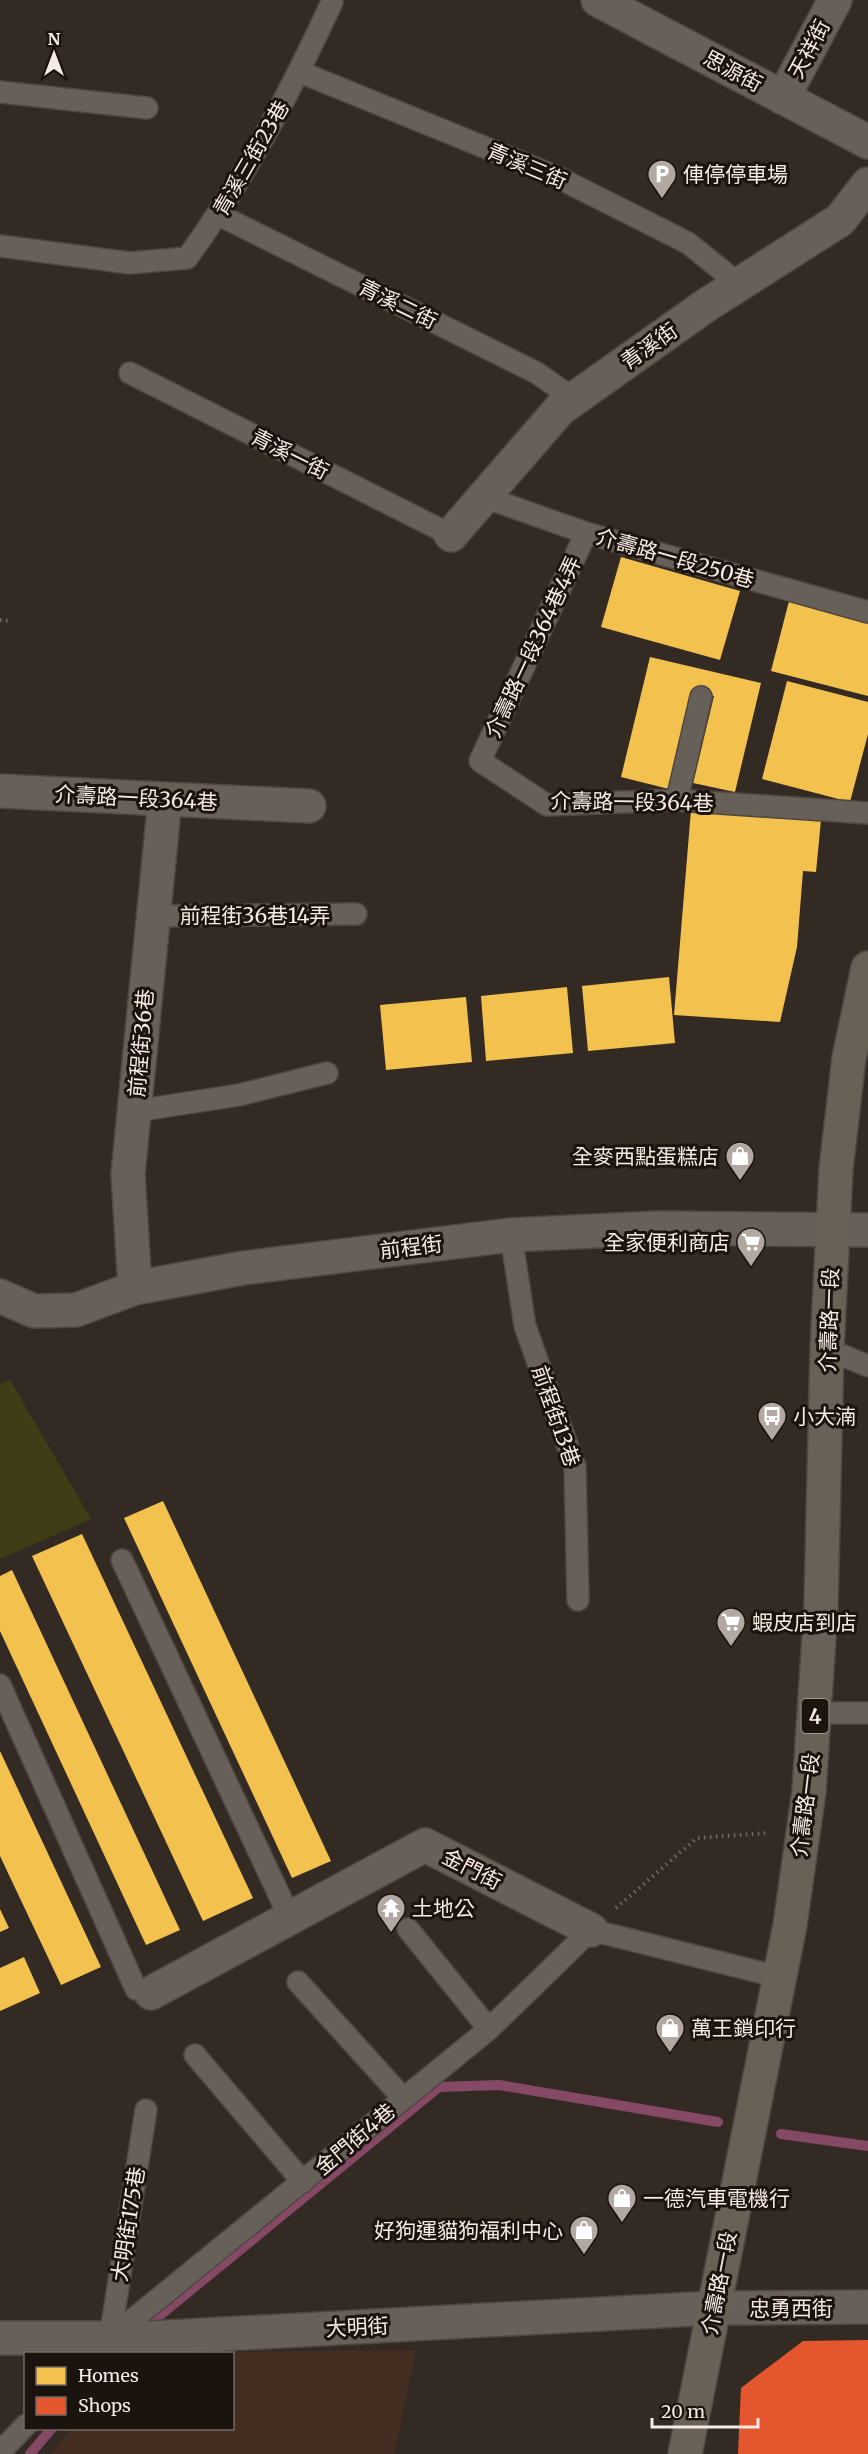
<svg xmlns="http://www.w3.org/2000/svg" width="868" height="2454" font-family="Merriweather,'Noto Sans TC',serif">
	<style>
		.built { fill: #442d21 }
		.green { fill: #3f3c16 }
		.homes { fill: #f2c14e }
		.shops { fill: #e4572e }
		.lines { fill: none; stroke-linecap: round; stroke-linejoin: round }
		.stream { stroke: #864965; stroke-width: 10 }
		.service-casing { stroke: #4e4641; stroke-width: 24 }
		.minor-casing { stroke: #4e4641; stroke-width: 36 }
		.primary-casing { stroke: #4e4641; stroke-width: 36 }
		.path { stroke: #706962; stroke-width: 4; stroke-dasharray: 1.5 4.5; stroke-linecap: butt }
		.service { stroke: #666058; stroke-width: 21 }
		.minor { stroke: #666058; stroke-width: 33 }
		.primary { stroke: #696056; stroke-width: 33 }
		.labels { text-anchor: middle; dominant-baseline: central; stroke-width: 6; stroke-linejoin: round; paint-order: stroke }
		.shield { fill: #1b130e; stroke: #b5aaa4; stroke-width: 1.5 }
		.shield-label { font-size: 20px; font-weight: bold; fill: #f7eae4 }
		.street-label { font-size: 21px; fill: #f7eae4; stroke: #1b130e }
		.poi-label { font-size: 21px; fill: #f7eae4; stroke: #1b130e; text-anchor: start }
	</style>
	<rect width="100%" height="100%" fill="#342a24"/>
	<path class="built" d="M416 2350 394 2454H51L71 2429 232 2428V2354L132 2353Z"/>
	<path class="green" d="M10 1380 91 1519 0 1559V1384Z"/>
	<path class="homes" d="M621 557 740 591 720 660 601 627Z
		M789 601 868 622V696L771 671Z
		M650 657 761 683 735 792 693 783 714 696 692 690 669 789 621 777Z
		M787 681 868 702V734L850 802 762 779Z
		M691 810 821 820 816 872 803 871 797 947 780 1022 674 1015Z
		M669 977 675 1043 588 1051 582 986Z
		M567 987 573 1053 486 1061 481 996Z
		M466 997 472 1062 386 1070 380 1005Z
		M163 1501 331 1861 292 1878 124 1518Z
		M82 1534 253 1898 203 1921 32 1556Z
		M12 1570 180 1930 146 1945 0 1631V1576Z
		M0 1751 101 1967 61 1985 0 1856Z
		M0 1909 9 1928 0 1932Z
		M24 1957 40 1993 0 2011V1968Z"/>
	<path class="shops" d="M868 2340V2454H738L741 2388 803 2341Z"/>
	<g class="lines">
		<path class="stream" d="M781 2134 868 2146
			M142 2330 439 2087 499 2085 718 2122
			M30 2454 52 2428"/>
		<g class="service-casing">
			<path id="service" d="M300 72 555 176 688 243 740 285
				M0 92 147 108
				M219 215 537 373 574 399
				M0 246 130 263 187 258C245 179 291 91 332 2
				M130 373 451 535
				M484 497 586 533 868 612
				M586 533 480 761 547 805 677 800 868 813
				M677 800 701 697
				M153 916 356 914
				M135 1111 239 1095 327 1073
				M511 1235 525 1326 575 1467 578 1600
				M827 1349 868 1366
				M122 1560 291 1920
				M0 1685 136 1989 151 1993
				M815 1713H868
				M408 1929 489 2029
				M298 1982 403 2098
				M195 2055 303 2182
				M110 2338 146 2110
				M109 2339 489 2029 591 1930 779 1977
				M0 2452 26 2425"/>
		</g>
		<g class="minor-casing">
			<path id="minor" d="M598 0 868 142
				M783 98 835 0
				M451 535 560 409 705 306 840 220 868 184
				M0 791 309 806
				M135 1288 128 1174 165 799
				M0 1296 34 1311 76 1310 135 1288 243 1268 511 1235 658 1228 868 1230
				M151 1993 425 1845 591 1930
				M0 2338H149L714 2308 868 2307"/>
		</g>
		<g class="primary-casing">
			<path id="primary" d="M685 2454 790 1925 809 1791 821 1606 827 1349 836 1169 849 1058 868 968"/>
		</g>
		<path class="path" d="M0 620 11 621
			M616 1908 697 1838 769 1833"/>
		<use href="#service" class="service"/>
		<use href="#minor" class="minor"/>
		<use href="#primary" class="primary"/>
	</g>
	<defs>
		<g id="parking-pin" transform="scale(1.5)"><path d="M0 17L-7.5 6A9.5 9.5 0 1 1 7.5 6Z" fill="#b3a7a1" stroke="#1b130e"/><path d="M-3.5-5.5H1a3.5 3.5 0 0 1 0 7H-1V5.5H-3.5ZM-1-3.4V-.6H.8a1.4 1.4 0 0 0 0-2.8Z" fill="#fff"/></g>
		<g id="shop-pin" transform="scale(1.5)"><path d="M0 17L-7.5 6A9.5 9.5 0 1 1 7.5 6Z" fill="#b3a7a1" stroke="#1b130e"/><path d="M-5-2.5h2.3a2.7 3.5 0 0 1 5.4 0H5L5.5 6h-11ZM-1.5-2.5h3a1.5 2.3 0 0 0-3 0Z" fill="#fff"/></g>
		<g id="supermarket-pin" transform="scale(1.5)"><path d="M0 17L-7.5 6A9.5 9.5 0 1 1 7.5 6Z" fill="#b3a7a1" stroke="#1b130e"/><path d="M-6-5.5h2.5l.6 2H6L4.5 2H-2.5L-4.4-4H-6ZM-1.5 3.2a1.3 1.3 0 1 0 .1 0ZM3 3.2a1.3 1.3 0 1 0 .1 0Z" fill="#fff"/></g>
		<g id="bus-pin" transform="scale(1.5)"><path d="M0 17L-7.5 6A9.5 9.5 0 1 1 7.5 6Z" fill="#b3a7a1" stroke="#1b130e"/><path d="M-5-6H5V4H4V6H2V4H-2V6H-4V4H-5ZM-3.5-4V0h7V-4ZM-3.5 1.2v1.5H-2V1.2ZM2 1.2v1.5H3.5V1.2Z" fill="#fff"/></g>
		<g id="temple-pin" transform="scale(1.5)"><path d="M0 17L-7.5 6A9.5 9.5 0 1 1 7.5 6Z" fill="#b3a7a1" stroke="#1b130e"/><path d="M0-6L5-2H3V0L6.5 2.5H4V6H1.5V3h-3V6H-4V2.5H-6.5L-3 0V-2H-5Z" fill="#fff"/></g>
	</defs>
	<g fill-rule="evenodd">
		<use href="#parking-pin" x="662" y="174"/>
		<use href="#shop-pin" x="740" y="1156"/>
		<use href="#supermarket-pin" x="751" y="1242"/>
		<use href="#bus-pin" x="772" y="1416"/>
		<use href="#supermarket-pin" x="731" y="1622"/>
		<use href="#temple-pin" x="391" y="1908"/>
		<use href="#shop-pin" x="670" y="2028"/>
		<use href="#shop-pin" x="622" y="2198"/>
		<use href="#shop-pin" x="584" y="2230"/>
	</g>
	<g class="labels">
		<rect class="shield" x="801.5" y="1699" width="27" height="34" rx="4.5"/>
		<g class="shield-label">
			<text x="815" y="1716">4</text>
		</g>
		<g class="street-label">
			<text transform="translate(809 49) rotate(-62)">天祥街</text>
			<text transform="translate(733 71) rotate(28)">思源街</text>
			<text transform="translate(251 158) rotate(-60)">青溪三街23巷</text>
			<text transform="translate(527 166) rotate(23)">青溪三街</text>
			<text transform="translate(398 304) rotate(26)">青溪二街</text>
			<text transform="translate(649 346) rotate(-35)">青溪街</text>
			<text transform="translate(290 454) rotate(27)">青溪一街</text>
			<text transform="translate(675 558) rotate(16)">介壽路一段250巷</text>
			<text transform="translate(533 647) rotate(-65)">介壽路一段364巷4弄</text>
			<text transform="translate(136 798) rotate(3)">介壽路一段364巷</text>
			<text transform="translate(632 802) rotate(1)">介壽路一段364巷</text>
			<text x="255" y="915">前程街36巷14弄</text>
			<text transform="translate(141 1043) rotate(-85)">前程街36巷</text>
			<text transform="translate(411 1247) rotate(-7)">前程街</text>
			<text transform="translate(829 1320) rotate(-88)">介壽路一段</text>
			<text transform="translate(556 1416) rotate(71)">前程街13巷</text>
			<text transform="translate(805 1805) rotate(-83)">介壽路一段</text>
			<text transform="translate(472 1869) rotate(27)">金門街</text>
			<text transform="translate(355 2139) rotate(-40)">金門街4巷</text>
			<text transform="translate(128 2224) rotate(-81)">大明街175巷</text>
			<text transform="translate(719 2283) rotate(-79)">介壽路一段</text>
			<text x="791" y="2308">忠勇西街</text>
			<text transform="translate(357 2327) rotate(-3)">大明街</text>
		</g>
		<g class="poi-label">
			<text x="683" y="174">俥停停車場</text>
			<text x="719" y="1156" text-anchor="end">全麥西點蛋糕店</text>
			<text x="730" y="1242" text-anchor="end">全家便利商店</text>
			<text x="793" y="1416">小大湳</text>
			<text x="752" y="1622">蝦皮店到店</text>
			<text x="412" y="1908">土地公</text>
			<text x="691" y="2028">萬王鎖印行</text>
			<text x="643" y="2198">一德汽車電機行</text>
			<text x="563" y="2230" text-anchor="end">好狗運貓狗福利中心</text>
		</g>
	</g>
	<rect x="24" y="2352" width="210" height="78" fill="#1b130e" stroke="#736964" stroke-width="1.5"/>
	<rect x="36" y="2367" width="30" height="18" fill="#f2c14e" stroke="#736964" stroke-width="1.5"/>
	<text x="78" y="2382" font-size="18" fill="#f7eae4">Homes</text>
	<rect x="36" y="2397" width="30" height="18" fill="#e4572e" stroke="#736964" stroke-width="1.5"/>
	<text x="78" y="2412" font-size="18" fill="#f7eae4">Shops</text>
	<g transform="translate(54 54)" stroke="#1b130e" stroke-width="4.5" paint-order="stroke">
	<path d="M0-4.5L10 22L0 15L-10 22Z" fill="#f7eae4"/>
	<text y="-9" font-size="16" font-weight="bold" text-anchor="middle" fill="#f7eae4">N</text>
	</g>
	<path d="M652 2418v9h106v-9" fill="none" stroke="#f7eae4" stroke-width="3"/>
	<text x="661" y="2418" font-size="18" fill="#f7eae4" stroke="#1b130e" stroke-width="4.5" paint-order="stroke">20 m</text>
</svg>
